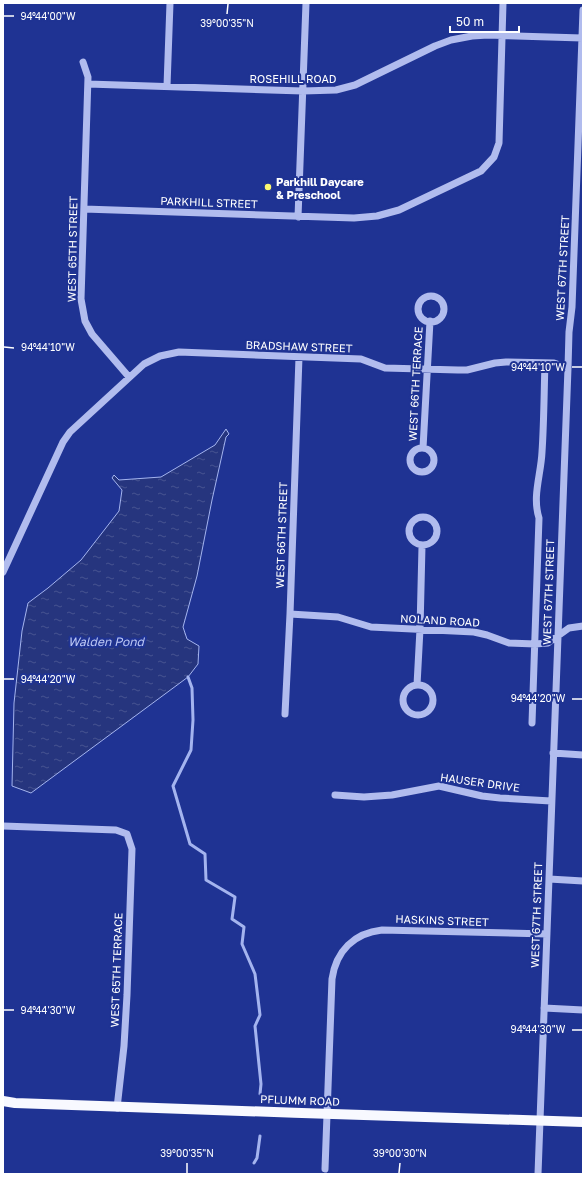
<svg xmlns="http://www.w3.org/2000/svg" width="586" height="1177" font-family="'Golos Text',sans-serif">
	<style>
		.water { fill: url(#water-ripples); stroke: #a4b4ef }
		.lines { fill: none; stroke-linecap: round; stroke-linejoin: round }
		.stream { stroke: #a4b4ef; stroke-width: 3 }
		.minor { stroke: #b1bcee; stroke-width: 7 }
		.major { stroke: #f8f9ff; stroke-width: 10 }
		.ticks { fill: none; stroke: #fff; stroke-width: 1.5 }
		.poi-dot { fill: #fcf871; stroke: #1f3393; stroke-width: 1.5 }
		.labels { text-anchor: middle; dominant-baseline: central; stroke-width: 4; stroke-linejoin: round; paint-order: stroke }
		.street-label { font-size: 11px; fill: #fff; stroke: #1f3393 }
		.poi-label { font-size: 11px; font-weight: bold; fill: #fff; stroke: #1f3393; text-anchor: start }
		.water-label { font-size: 12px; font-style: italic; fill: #bdc8f5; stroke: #1f3393 }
		.ticks-label { font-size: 10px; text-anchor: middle; fill: #fff; stroke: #1f3393; stroke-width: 4; stroke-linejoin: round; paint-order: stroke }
	</style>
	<defs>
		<pattern id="water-ripples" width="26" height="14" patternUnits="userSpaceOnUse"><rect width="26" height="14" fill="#26357e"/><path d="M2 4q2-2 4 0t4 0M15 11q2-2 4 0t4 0" fill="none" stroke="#475391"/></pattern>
	</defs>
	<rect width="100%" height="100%" fill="#1f3393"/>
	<path class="water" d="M226 429 229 434 226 437 212 500 197 576 183 627 187 639 199 646 198 664 188 677 31 793 12 786 14 703 22 631 28 603 48 588 81 560 119 511 122 490 112 478 114 475 119 480 161 477 215 445Z"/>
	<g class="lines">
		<path class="stream" d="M188 677 192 688 193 720 191 750 173 786 190 844 205 854 206 880 235 897 232 919 244 927 242 944 255 974 260 1015 255 1026 261 1084 260 1094
			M254 1163 257 1158 260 1136"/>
		<path class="minor" d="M83 62 88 77 81 299 85 321 92 334 129 377
			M88 84 303 91 336 90 355 85 435 46 451 40 472 36 488 35 582 38
			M167 86 170 3
			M84 209 354 218 377 216 399 210 481 171 494 157 499 143 503 3
			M298 217 306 3
			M418 309a13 13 0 1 1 26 0a13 13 0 1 1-26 0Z
			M423 448 430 321
			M410 460a12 12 0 1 1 24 0a12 12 0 1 1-24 0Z
			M409 531a14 14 0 1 1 28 0a14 14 0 1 1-28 0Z
			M3 572 63 442 70 432 144 364 160 356 179 352 361 359 385 368 458 370H467L495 363 506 362 554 363 568 368
			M290 614 338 617 371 627 474 632 487 635 509 643 535 644 548 643 569 628 583 626
			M417 685 420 629 422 546
			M403 700a15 15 0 1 1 30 0a15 15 0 1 1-30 0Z
			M285 714 290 614 299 357
			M532 723 539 518C532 496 541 475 542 452 544 422 544 393 545 363
			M553 753 583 755
			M335 795 364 797 392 795 439 786 482 796 500 798 551 801
			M3 826 116 830 127 834 132 849 127 995 124 1046 117 1108
			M549 879 583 881
			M544 1008 583 1010
			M325 1169 332 979C336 951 354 933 382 930L547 934
			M538 1174 568 368 569 332 572 307 583 10"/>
		<path class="major" d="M3 1101 15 1103C204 1111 394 1115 583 1122"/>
	</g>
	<path class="ticks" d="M227 14 228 4M4 16H14M4 347 14 348M572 367H582M4 679H14M572 699H582M4 1010H14M572 1030H582M187 1173V1163M399 1173 400 1163"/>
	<circle class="poi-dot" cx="268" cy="187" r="4"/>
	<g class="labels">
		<g class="street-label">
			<text x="293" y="78">ROSEHILL ROAD</text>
			<text transform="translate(209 202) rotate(2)">PARKHILL STREET</text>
			<text transform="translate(72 249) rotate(-89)">WEST 65TH STREET</text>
			<text transform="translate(562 268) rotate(-87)">WEST 67TH STREET</text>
			<text transform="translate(299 346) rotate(2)">BRADSHAW STREET</text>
			<text transform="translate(415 384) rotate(-87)">WEST 66TH TERRACE</text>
			<text transform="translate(281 535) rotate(-88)">WEST 66TH STREET</text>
			<text transform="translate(548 592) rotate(-88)">WEST 67TH STREET</text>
			<text transform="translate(440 620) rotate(3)">NOLAND ROAD</text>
			<text transform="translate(480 782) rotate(8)">HAUSER DRIVE</text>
			<text transform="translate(536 915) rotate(-88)">WEST 67TH STREET</text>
			<text transform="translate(442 920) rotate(2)">HASKINS STREET</text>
			<text transform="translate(116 970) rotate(-88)">WEST 65TH TERRACE</text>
			<text transform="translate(300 1100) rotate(2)">PFLUMM ROAD</text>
		</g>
		<g class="poi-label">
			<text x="276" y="181">Parkhill Daycare<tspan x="276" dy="13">&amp; Preschool</tspan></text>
		</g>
		<g class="water-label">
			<text x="106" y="641">Walden Pond</text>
		</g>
	</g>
	<g class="ticks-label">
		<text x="48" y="20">94°44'00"W</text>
		<text x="227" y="27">39°00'35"N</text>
		<text x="48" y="351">94°44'10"W</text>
		<text x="538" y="371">94°44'10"W</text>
		<text x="48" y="683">94°44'20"W</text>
		<text x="538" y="702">94°44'20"W</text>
		<text x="48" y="1014">94°44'30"W</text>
		<text x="538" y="1033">94°44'30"W</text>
		<text x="187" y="1157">39°00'35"N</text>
		<text x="400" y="1157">39°00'30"N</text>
	</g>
	<rect width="586" height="1177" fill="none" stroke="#ffffff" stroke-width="8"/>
	<path d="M450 26v6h69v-6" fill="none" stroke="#ffffff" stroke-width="2"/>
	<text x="456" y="26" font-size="12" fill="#ffffff" stroke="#1f3393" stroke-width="3" paint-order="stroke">50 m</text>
</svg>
